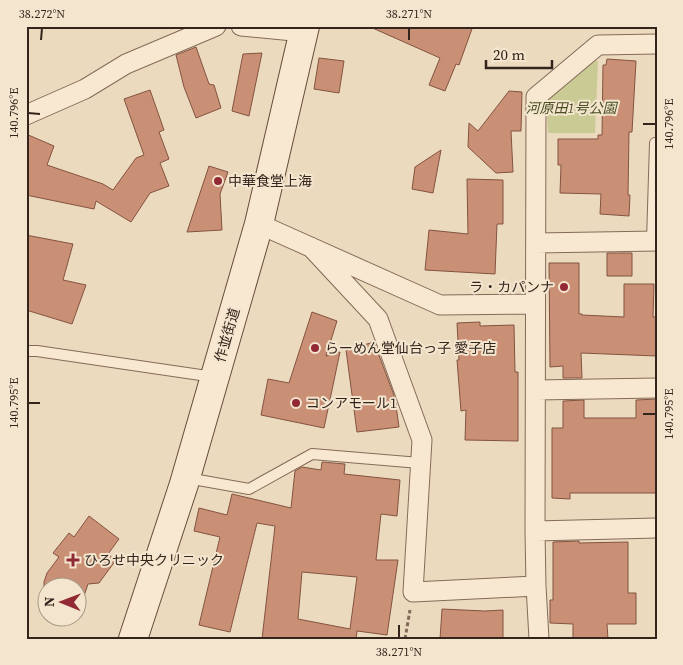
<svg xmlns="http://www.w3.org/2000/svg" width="683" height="665" font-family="'Source Serif 4','Noto Sans JP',serif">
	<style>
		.green { fill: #c9ca94 }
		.building { fill: #ca9076; stroke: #83533f; fill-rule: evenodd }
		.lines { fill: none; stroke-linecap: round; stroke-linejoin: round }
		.lane-casing { stroke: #846b58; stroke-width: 12 }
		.street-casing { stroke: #846b58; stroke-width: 21 }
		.secondary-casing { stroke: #664c3b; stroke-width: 30 }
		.path { stroke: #846b58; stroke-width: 3; stroke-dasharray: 4 2.5; stroke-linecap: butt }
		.lane { stroke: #f8e8d2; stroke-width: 10 }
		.street { stroke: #f8e8d2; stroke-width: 19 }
		.secondary { stroke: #f8e8d2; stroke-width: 28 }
		.ticks { fill: none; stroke: #34251c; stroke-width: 2 }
		.poi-dot { fill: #922a35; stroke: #f4e5cf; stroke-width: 2 }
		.labels { text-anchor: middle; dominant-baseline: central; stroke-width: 4; stroke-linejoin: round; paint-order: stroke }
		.park-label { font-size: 14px; font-style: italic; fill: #4a5023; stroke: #f4e5cf }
		.poi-label { font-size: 14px; fill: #34251c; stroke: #f4e5cf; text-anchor: start }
		.street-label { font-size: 14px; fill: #34251c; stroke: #f4e5cf }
		.neatline { fill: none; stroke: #34251c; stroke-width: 2 }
		.ticks-label { font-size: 12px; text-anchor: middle; fill: #34251c }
	</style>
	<rect width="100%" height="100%" fill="#ecdabf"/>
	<path class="green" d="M598 61 595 133H548L546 94 590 62Z"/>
	<path class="building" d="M368 26H473L459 65 456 64 445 91 429 85 440 58Z
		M196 47 209 84 214 85 221 108 196 118 184 87 176 55Z
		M262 53 249 116 232 111 243 54Z
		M319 58 344 61 339 93 314 89Z
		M607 59 636 61 632 132H629L628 195H630L629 216 600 214 601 194 560 193 561 165H558V139H598V135H602L603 65H606Z
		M150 90 164 130 159 132 169 159 160 163 169 186 150 193 131 222 96 201 94 209 26 195V134L54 146 47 165 103 184 113 190 136 158 144 155 124 99Z
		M509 91 522 92 521 131H511L513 172 496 173 468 147 469 123 478 131Z
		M441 150 433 193 412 189 415 167Z
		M209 166 228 172 220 194 222 230 187 232Z
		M467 179 503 180V224H497L495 274 425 270 429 230 468 234Z
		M26 235 73 244 63 280 86 285 72 324 26 310Z
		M607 253H632V276H607Z
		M549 263H579V314H582V315L624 317V284H654L653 317H657V356L581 353 582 378H563V366L550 367Z
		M312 312 337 321 326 356 340 352 324 428 261 415 268 379 289 383Z
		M480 322V326L514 325 515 372H518V441L465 440 466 410 461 411 457 360H459L457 323Z
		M374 342 395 398 399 427 357 432 346 350Z
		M657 399V493H570V499L552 498V428H563V401L584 400V418H636V400Z
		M322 462 345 464 344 474 400 480 397 516 381 514 376 560H398L387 635 357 631 356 639H262L275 526 257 523 230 632 199 625 220 537 194 531 199 508 227 515 232 494 291 508 295 471 302 467 321 470ZM302 572 357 577 350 629 298 619Z
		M89 516 119 539 108 554 116 560 99 583 88 584 82 602 78 600V588H48V591L44 589V582L47 573 59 557 53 553 69 533 74 537Z
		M579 541V543L628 542V593H636V624H607L608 639H573V624L550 623V600H553V542Z
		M442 609 485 611 503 610V639H440Z"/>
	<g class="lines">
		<g class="lane-casing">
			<path id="lane" d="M652 241 655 143
				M26 351H37L214 377
				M187 478 249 489 312 454 420 463"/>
		</g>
		<g class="street-casing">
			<path id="street" d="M241 26 304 32
				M26 115 85 89 126 64 216 26
				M259 224 440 305 535 304
				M536 243 657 241
				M311 247 378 319 422 440 413 592 536 586
				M536 390 657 388
				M535 531 657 528
				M539 639 536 586 535 531 536 97 598 45 657 44"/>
		</g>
		<g class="secondary-casing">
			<path id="secondary" d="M133 639 184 484 259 224 305 26"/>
		</g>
		<path class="path" d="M405 639 410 610"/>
		<use href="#lane" class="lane"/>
		<use href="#street" class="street"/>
		<use href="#secondary" class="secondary"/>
	</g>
	<path class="ticks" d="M41 40 42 28M409 40V28M28 113 40 114M643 124H656M28 403H40M643 414H656M399 638V625"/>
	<g class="poi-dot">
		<circle cx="218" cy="181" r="5"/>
		<circle cx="564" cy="287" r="5"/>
		<circle cx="315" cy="348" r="5"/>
		<circle cx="296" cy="403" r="5"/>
		<path d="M70.5 552.5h5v5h5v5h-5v5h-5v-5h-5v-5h5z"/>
	</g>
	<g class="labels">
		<g class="park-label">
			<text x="571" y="108">河原田1号公園</text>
		</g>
		<g class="poi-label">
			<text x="228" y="181">中華食堂上海</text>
			<text x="554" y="287" text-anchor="end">ラ・カパンナ</text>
			<text x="325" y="348">らーめん堂仙台っ子 愛子店</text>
			<text x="306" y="403">コンアモール1</text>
			<text x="84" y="560">ひろせ中央クリニック</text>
		</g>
		<g class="street-label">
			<text transform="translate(227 335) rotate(-74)">作並街道</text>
		</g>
	</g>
	<rect width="683" height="665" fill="none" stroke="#f4e5cf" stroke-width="55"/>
	<g transform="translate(62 602) rotate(271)"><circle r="24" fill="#f4e5cf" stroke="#a79887"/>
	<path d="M0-4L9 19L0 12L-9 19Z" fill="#922a35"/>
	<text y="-8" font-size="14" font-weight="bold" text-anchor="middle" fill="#34251c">N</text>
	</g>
	<path d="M486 60v8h66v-8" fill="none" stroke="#34251c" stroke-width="2.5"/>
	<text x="493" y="60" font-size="15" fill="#34251c" stroke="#f4e5cf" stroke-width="4" paint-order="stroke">20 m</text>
	<rect x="28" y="28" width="628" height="610" class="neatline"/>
	<g class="ticks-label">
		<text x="42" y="18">38.272°N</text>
		<text x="409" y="18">38.271°N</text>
		<text transform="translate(14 113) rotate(-90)" y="4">140.796°E</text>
		<text transform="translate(669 124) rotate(-90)" y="4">140.796°E</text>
		<text transform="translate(14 403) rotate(-90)" y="4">140.795°E</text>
		<text transform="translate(669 414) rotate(-90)" y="4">140.795°E</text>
		<text x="399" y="656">38.271°N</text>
	</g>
</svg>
